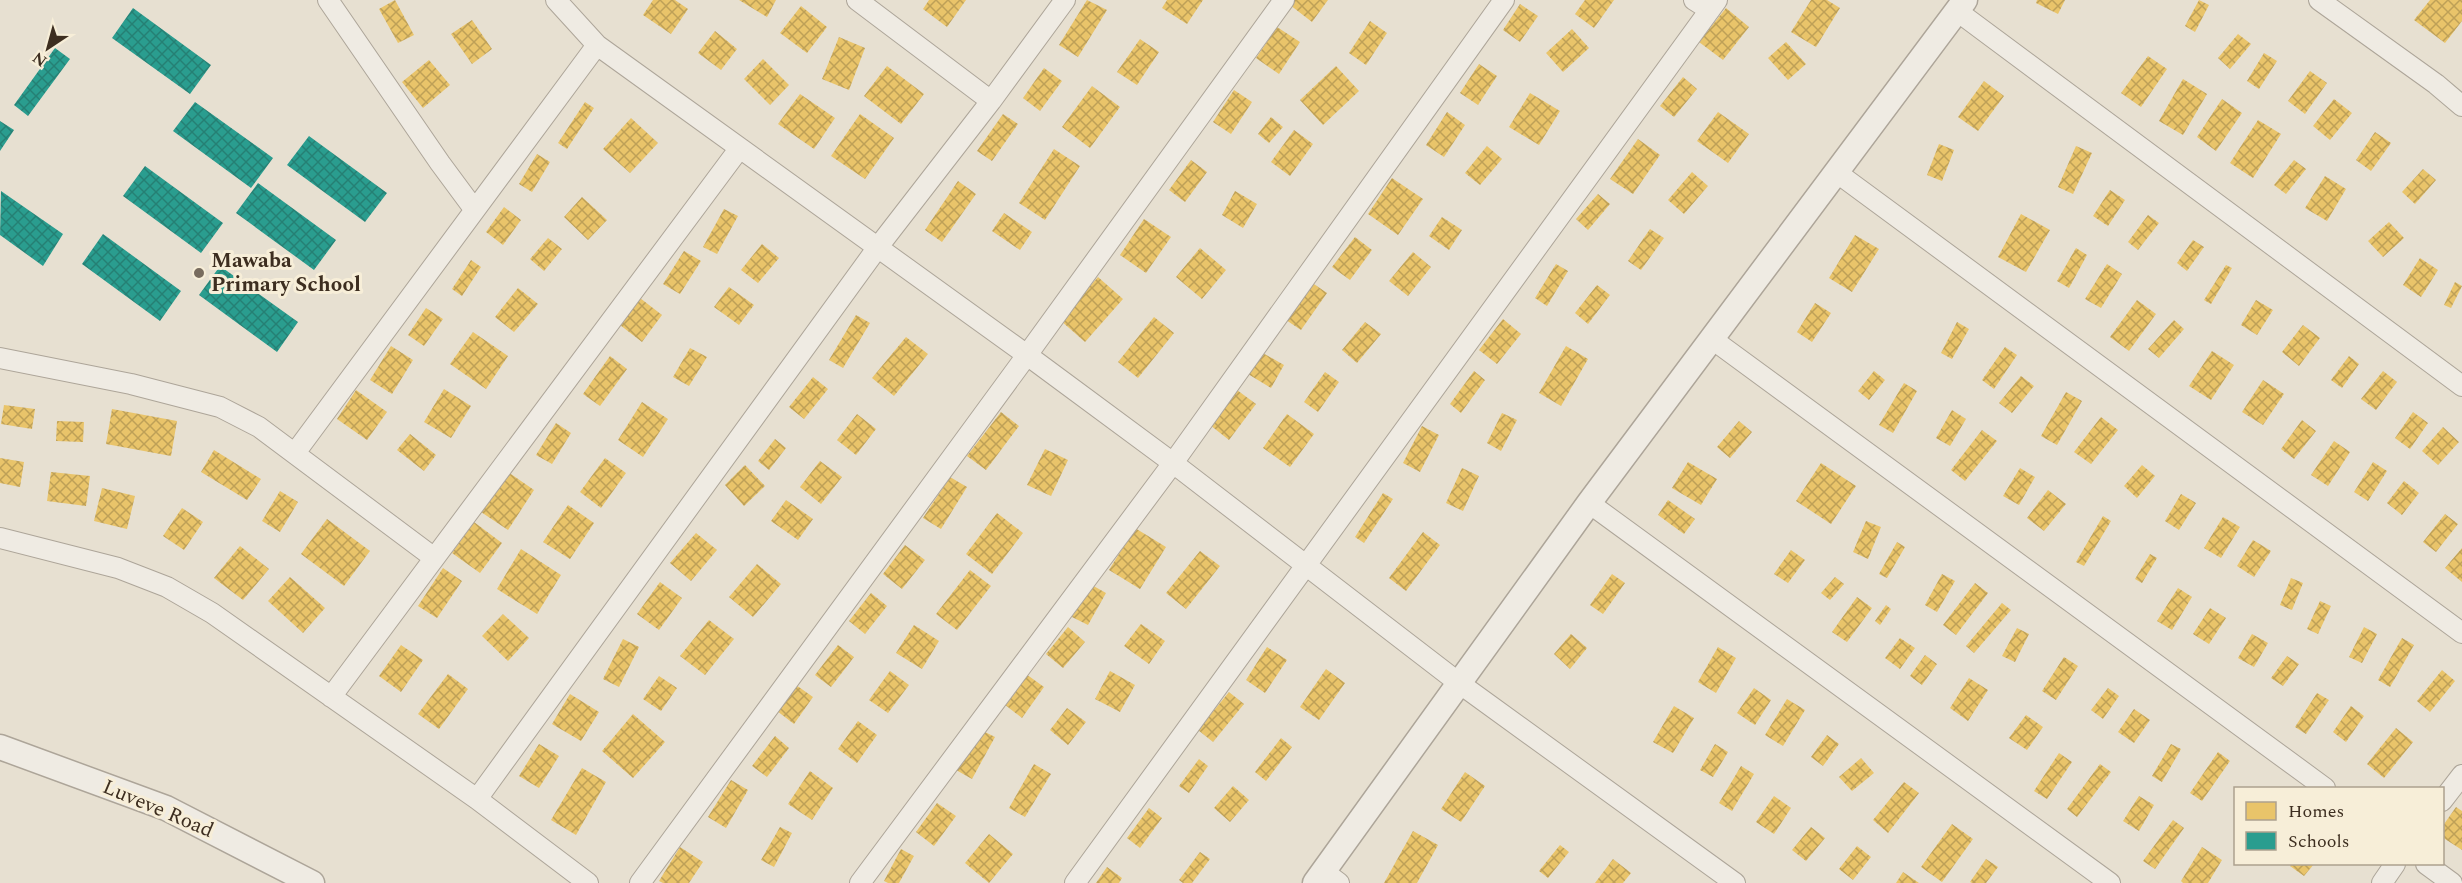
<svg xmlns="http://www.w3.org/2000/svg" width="2462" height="883" font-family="Spectral,serif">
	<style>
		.homes { fill: url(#homes-cross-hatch) }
		.schools { fill: url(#schools-cross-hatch) }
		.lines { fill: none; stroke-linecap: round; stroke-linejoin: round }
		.minor-casing { stroke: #ada599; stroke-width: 22 }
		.tertiary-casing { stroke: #ada599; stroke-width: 27 }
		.minor { stroke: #efebe3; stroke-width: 20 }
		.tertiary { stroke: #efebe3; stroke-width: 24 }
		.poi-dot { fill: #786c5e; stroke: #f7eed8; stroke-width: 2 }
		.labels { text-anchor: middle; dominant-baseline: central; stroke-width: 6; stroke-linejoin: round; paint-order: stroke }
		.poi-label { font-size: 21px; font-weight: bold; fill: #3d2e20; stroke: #f7eed8; text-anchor: start }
		.street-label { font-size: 21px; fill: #3d2e20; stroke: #f7eed8 }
	</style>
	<defs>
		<pattern id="homes-cross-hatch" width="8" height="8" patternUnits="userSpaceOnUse" patternTransform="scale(1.5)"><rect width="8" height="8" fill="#e9c46a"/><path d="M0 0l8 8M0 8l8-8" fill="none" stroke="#bea057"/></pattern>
		<pattern id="schools-cross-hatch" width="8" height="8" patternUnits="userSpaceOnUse" patternTransform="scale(1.5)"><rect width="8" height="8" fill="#2a9d8f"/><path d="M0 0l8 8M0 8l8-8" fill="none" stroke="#258074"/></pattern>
	</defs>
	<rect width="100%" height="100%" fill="#e7e0d1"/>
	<path class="homes" d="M395 0 414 35 398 43 379 9Z
		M653 0H675L688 9 671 34 643 15Z
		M739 0H776L767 17Z
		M929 0H966L947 27 923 9Z
		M1087 0 1107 10 1078 57 1059 45Z
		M1167 0H1203L1187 24 1162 8Z
		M1294 0H1328L1312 22 1290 5Z
		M1585 0H1614L1594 28 1575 14Z
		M1811 0H1827L1840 8 1816 47 1791 32Z
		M2037 0H2065L2058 14 2036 3Z
		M2199 0 2209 5 2195 32 2185 26Z
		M2430 0H2462V21L2445 43 2414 20Z
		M1520 4 1538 16 1520 42 1503 30Z
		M801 6 827 27 807 53 780 33Z
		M1726 8 1749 27 1723 60 1699 42Z
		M472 20 492 49 472 64 451 34Z
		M1370 21 1387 33 1366 65 1349 53Z
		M1277 27 1300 42 1279 74 1256 58Z
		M1572 29 1589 48 1563 72 1546 53Z
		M715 31 737 49 721 70 698 53Z
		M2238 34 2251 44 2230 69 2218 58Z
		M839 37 865 48 849 90 822 79Z
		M1140 39 1159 52 1137 85 1117 72Z
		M1786 42 1806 64 1788 80 1768 58Z
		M2264 53 2277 61 2259 89 2247 81Z
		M2148 56 2167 69 2141 107 2121 93Z
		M763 59 789 85 770 105 744 79Z
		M429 60 450 85 423 108 402 82Z
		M1479 64 1497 76 1478 105 1460 93Z
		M887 66 924 94 901 124 864 96Z
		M1336 66 1359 91 1323 125 1300 100Z
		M1044 68 1062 81 1040 111 1023 98Z
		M2310 71 2327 83 2305 114 2288 101Z
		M1683 77 1697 89 1674 117 1660 106Z
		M2183 79 2207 94 2183 135 2159 121Z
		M1984 81 2004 96 1978 131 1958 117Z
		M1092 86 1120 107 1090 148 1062 127Z
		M1234 90 1252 102 1231 134 1213 122Z
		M1530 93 1560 111 1539 145 1509 127Z
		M800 94 835 118 814 149 778 124Z
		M2222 99 2242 113 2216 151 2197 137Z
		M2334 99 2352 113 2330 140 2313 126Z
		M585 102 594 108 567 149 558 143Z
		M1447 112 1465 125 1444 157 1426 145Z
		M1718 112 1749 134 1728 163 1697 141Z
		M860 114 894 138 865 179 831 156Z
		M1003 114 1018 124 992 161 977 151Z
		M1271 117 1283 127 1269 143 1258 134Z
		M631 118 658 143 630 173 603 149Z
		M2258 120 2281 134 2253 178 2230 163Z
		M1294 130 1313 144 1290 176 1271 162Z
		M2375 132 2391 143 2371 171 2356 160Z
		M1638 139 1660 155 1633 194 1610 179Z
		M1939 144 1954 150 1942 181 1927 175Z
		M1487 146 1502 159 1480 185 1465 173Z
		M2076 146 2092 153 2073 194 2058 187Z
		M1054 149 1080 166 1045 220 1019 203Z
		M537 154 550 162 532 192 519 184Z
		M1191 160 1207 172 1185 202 1169 190Z
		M2294 160 2306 169 2286 194 2274 185Z
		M2423 169 2436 180 2415 204 2402 192Z
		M1692 172 1708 186 1684 214 1668 200Z
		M2325 176 2346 189 2327 221 2305 208Z
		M1392 178 1423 199 1398 235 1368 214Z
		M958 181 976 194 942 242 925 230Z
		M2110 190 2125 200 2108 226 2093 216Z
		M1235 191 1257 204 1243 228 1222 215Z
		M1598 194 1610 204 1588 230 1576 219Z
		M582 197 607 220 588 240 564 217Z
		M504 207 521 220 503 245 486 232Z
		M724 209 738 216 717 254 703 247Z
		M1004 213 1032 232 1020 250 992 231Z
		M2021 214 2050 230 2026 272 1998 257Z
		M2148 215 2159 223 2138 250 2128 242Z
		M1442 217 1462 230 1449 250 1429 236Z
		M1144 219 1171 237 1146 273 1120 255Z
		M2389 222 2404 238 2383 257 2368 241Z
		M1650 229 1664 238 1641 270 1628 261Z
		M1855 235 1879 249 1852 292 1829 278Z
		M1355 237 1372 250 1350 280 1332 267Z
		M548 238 562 249 544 271 530 259Z
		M2193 240 2204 247 2187 271 2177 263Z
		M762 244 779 258 758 283 741 270Z
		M1200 248 1226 270 1202 299 1176 277Z
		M2076 248 2087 255 2069 288 2057 281Z
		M684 251 701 261 680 294 663 284Z
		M1413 252 1431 267 1408 296 1389 281Z
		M2420 258 2438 270 2421 297 2403 285Z
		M471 260 481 267 462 296 452 289Z
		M1556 264 1568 271 1547 306 1535 298Z
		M2107 264 2122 274 2101 308 2085 299Z
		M2226 265 2232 268 2211 304 2204 300Z
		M1098 277 1123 299 1085 342 1060 320Z
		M1311 282 1327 293 1301 330 1286 320Z
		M2455 282 2462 286 2451 308 2444 305Z
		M1597 285 1610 295 1588 324 1575 313Z
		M729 287 754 305 739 325 714 307Z
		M518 288 538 304 514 332 495 317Z
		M640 298 662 315 642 342 620 325Z
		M2137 300 2156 314 2129 351 2110 337Z
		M2256 300 2273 310 2257 335 2241 325Z
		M1815 303 1831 313 1812 342 1797 332Z
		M426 308 443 319 424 346 408 335Z
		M856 315 870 323 843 368 829 360Z
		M1154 317 1174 333 1138 378 1118 362Z
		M1503 319 1521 334 1497 364 1479 350Z
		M2174 320 2184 329 2159 358 2148 349Z
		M1365 322 1381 334 1357 363 1342 350Z
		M1957 322 1969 329 1952 359 1941 353Z
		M2303 325 2320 338 2299 366 2282 352Z
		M473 332 508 356 486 389 450 364Z
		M906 337 928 354 894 396 872 378Z
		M391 346 413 360 392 394 370 380Z
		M1566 346 1588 359 1561 406 1539 393Z
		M2005 347 2017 355 1994 389 1982 380Z
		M690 348 707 357 689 386 673 377Z
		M2212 351 2234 365 2211 400 2189 386Z
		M1261 352 1284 365 1271 388 1248 374Z
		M610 356 627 369 600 406 583 394Z
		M2349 356 2359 364 2342 388 2331 380Z
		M1474 371 1485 380 1461 413 1450 404Z
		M1874 371 1885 380 1869 400 1858 391Z
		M2383 371 2397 382 2376 410 2361 399Z
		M1325 372 1339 382 1318 412 1304 402Z
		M2021 376 2034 386 2012 413 1999 403Z
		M813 377 828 389 804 419 789 407Z
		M2263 380 2284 394 2263 425 2242 412Z
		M1904 383 1917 391 1893 433 1879 425Z
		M444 389 471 406 451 438 424 422Z
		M356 390 387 412 367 440 337 419Z
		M1237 390 1256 404 1229 440 1210 425Z
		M2066 392 2082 401 2057 445 2041 436Z
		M642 402 668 419 643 457 618 440Z
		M4 405 35 409 32 429 1 424Z
		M112 409 177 421 171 456 106 444Z
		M1952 410 1966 419 1950 446 1936 438Z
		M1001 412 1019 426 986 470 967 456Z
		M2413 412 2428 423 2410 449 2395 438Z
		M1502 413 1517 420 1501 451 1487 443Z
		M857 414 876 429 856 455 837 440Z
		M1287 414 1314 434 1290 467 1263 448Z
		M2101 417 2118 430 2091 464 2074 452Z
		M2302 420 2316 431 2294 459 2281 449Z
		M57 421 84 422 83 442 56 441Z
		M1739 421 1752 432 1730 458 1717 447Z
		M556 423 571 433 552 464 536 455Z
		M1422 426 1439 435 1420 472 1403 463Z
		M2443 427 2459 442 2438 465 2422 451Z
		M1982 430 1997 441 1965 481 1951 470Z
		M410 434 436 455 424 471 397 450Z
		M775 439 786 448 769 470 758 461Z
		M2334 441 2350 452 2328 486 2311 475Z
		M1045 449 1068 460 1051 496 1027 485Z
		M214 450 261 479 247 500 201 472Z
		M0 458 24 462 20 487 0 483Z
		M605 458 626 473 601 508 580 492Z
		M820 461 842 477 821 504 800 487Z
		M1688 462 1717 479 1701 505 1672 488Z
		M2373 462 2387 471 2368 501 2354 492Z
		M1821 463 1856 486 1831 524 1796 501Z
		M745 465 765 486 744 506 725 485Z
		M2142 465 2155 476 2137 498 2124 486Z
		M1462 468 1479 476 1463 511 1446 503Z
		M2020 468 2035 477 2019 505 2003 496Z
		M51 472 90 476 86 506 47 501Z
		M508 472 534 490 508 530 481 512Z
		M950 477 967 487 941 529 923 518Z
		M2404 481 2419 493 2402 515 2387 503Z
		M102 488 135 496 127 529 94 521Z
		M2048 490 2066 504 2044 531 2027 518Z
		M280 491 298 502 280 532 262 521Z
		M1383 493 1393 499 1364 543 1355 537Z
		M2181 494 2196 503 2179 530 2165 521Z
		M786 500 813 519 798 540 771 521Z
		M1668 500 1695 519 1684 534 1658 515Z
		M568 505 594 523 570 559 543 542Z
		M182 508 203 522 184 550 163 536Z
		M997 513 1023 533 992 574 966 554Z
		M2445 514 2458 524 2436 552 2423 542Z
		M2103 516 2111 521 2084 566 2076 562Z
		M2223 517 2240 527 2221 558 2204 548Z
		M327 519 370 551 344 586 301 554Z
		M1866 521 1881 527 1868 559 1853 552Z
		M474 522 502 543 480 573 452 553Z
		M1135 528 1166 547 1140 589 1109 570Z
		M1423 532 1440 545 1406 591 1389 578Z
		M696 533 717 550 691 581 670 563Z
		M2253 540 2271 551 2254 577 2237 566Z
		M1897 542 1905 547 1887 578 1879 574Z
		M905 545 925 560 902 589 883 574Z
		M240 546 269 569 243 600 214 578Z
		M2462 548V582L2445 568Z
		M521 549 561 575 537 614 497 589Z
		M1791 550 1805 560 1788 583 1774 574Z
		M1200 551 1220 566 1186 609 1166 593Z
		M2150 554 2157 558 2142 583 2135 579Z
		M757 564 781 584 753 617 729 597Z
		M443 568 462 581 437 618 418 606Z
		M970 570 991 586 957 630 936 614Z
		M1612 574 1625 583 1603 614 1590 605Z
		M1942 574 1955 581 1937 612 1925 605Z
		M290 577 325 608 303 633 268 601Z
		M1835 577 1844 584 1830 600 1821 593Z
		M2291 578 2303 583 2292 610 2280 605Z
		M660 582 682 598 659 630 637 614Z
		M1975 583 1988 593 1956 635 1943 625Z
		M1090 584 1106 593 1088 625 1072 617Z
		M2178 588 2192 597 2172 630 2157 621Z
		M871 593 887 606 865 634 849 621Z
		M1857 597 1872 608 1847 642 1832 632Z
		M2320 601 2331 606 2318 634 2307 629Z
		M2002 603 2011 610 1974 653 1966 646Z
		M1886 605 1891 609 1880 625 1875 621Z
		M2210 608 2226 618 2209 644 2193 634Z
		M503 614 529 638 508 661 482 636Z
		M709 620 734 639 705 675 680 656Z
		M1141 624 1165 641 1149 664 1124 646Z
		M914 625 939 641 922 669 896 653Z
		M1068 627 1085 642 1063 668 1046 654Z
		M2364 627 2377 634 2362 663 2349 657Z
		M2017 628 2029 634 2015 662 2002 656Z
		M1571 634 1587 648 1570 669 1554 654Z
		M2252 634 2268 643 2254 667 2238 658Z
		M1900 638 1915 648 1900 669 1885 658Z
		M2402 638 2414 645 2390 687 2378 680Z
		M623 639 639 647 619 687 603 679Z
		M401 645 423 660 401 692 379 676Z
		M838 645 854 657 831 687 815 675Z
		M1267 647 1287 660 1265 693 1246 680Z
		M1718 647 1736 658 1716 693 1698 682Z
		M1925 655 1937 664 1922 685 1910 676Z
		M2287 656 2299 664 2283 686 2271 678Z
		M2064 657 2078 666 2056 700 2042 691Z
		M1326 669 1345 683 1319 720 1300 707Z
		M2442 670 2455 681 2430 712 2417 701Z
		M890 671 909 685 888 713 869 700Z
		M1110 671 1135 685 1120 712 1095 699Z
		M448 674 468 689 439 729 418 714Z
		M1026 674 1044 687 1022 718 1004 704Z
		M659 676 677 688 661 711 643 699Z
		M1969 678 1988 690 1968 721 1950 708Z
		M796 685 813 697 794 724 777 711Z
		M1754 688 1771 700 1755 725 1737 713Z
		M2108 688 2119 696 2103 719 2091 710Z
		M1229 692 1244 704 1213 742 1198 730Z
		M2317 693 2329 700 2306 734 2295 727Z
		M570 694 599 712 581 741 552 724Z
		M1787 699 1805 710 1783 746 1765 735Z
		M1674 706 1694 718 1673 753 1653 742Z
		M2351 706 2364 716 2346 742 2333 732Z
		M1067 708 1086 722 1068 745 1050 730Z
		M2134 709 2150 720 2134 743 2118 732Z
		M633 714 665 742 633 778 602 751Z
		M2026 715 2043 727 2027 750 2009 738Z
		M858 721 877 735 857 763 838 749Z
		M2396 728 2413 742 2384 778 2367 764Z
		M979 729 995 737 972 779 956 770Z
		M1827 735 1839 744 1823 766 1811 757Z
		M775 736 789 748 767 777 752 766Z
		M1281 738 1292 747 1266 781 1255 772Z
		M539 744 559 756 539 788 519 776Z
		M1715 744 1728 752 1713 777 1700 770Z
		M2171 744 2181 749 2162 782 2152 776Z
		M2218 752 2230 761 2202 801 2190 793Z
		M2059 753 2072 762 2047 799 2034 791Z
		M1861 758 1874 773 1852 791 1839 777Z
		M1199 759 1208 766 1189 793 1179 786Z
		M1034 764 1051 774 1025 817 1009 808Z
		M2100 764 2111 772 2077 817 2067 809Z
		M1741 766 1754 774 1732 811 1719 803Z
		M582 768 606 782 576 835 551 820Z
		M810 771 833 788 812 820 788 804Z
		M1465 772 1485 786 1461 822 1441 809Z
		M731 780 748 790 726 828 708 817Z
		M1904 782 1919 793 1888 833 1873 820Z
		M1233 786 1249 800 1230 822 1214 808Z
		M1774 796 1791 808 1774 834 1756 822Z
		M2139 796 2154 805 2139 831 2123 821Z
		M937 803 956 816 934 846 916 832Z
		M2456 807 2462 811V850L2442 837V827Z
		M1149 808 1162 818 1140 848 1127 838Z
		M2173 820 2184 828 2155 869 2143 861Z
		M1952 824 1973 839 1942 882 1921 867Z
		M780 827 792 833 774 867 761 860Z
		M1811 827 1825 838 1806 861 1792 850Z
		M1413 831 1438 845 1417 883H1384Z
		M989 834 1013 854 989 883 965 863Z
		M1560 845 1569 852 1548 878 1539 871Z
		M1857 846 1871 857 1853 880 1839 869Z
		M680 847 703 862 689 883H663L659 881Z
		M2202 847 2222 860 2208 883H2183L2181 881Z
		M901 849 914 856 899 883H888L884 881Z
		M1200 852 1210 859 1192 883H1183L1179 880Z
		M1613 859 1631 873 1623 883H1595Z
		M1986 859 1998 867 1986 883H1972L1970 882Z
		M2292 864H2314L2304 876 2290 866Z
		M1107 867 1122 878 1119 883H1096Z
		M1903 872 1919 883H1896Z"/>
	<path class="schools" d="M133 8 211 65 190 94 112 38Z
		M55 48 70 59 28 116 14 105Z
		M195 102 273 158 251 188 173 131Z
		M0 121 14 130 0 151Z
		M309 136 387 193 365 222 287 165Z
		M145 166 223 223 201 253 123 196Z
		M258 183 336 240 314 270 236 213Z
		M1 191 63 234 43 266 0 235Z
		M103 234 181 291 160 321 82 264Z
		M220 266 298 322 277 352 199 295Z"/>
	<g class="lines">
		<g class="minor-casing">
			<path id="minor" d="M328 0 440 163 474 209
				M556 0 597 45 1027 355 1173 463 1459 683 1735 883
				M857 0 991 101
				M1694 0 1710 10
				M2319 0 2436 84 2462 106
				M1957 11 2462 386
				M1836 172 2462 633
				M1712 339 2325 788
				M0 358 131 384 220 407 259 427 433 557
				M295 453 597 45
				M1589 503 2110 883
				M0 538 118 568 167 587 212 613 477 799 588 883
				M331 697 739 149
				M477 799 878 247 991 101 1065 0
				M2442 801 2462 775
				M2426 864 2452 883
				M1323 871 1339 883
				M640 883 1027 355 1284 0
				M860 883 1173 463 1504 0
				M1075 883 1717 0
				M2382 883 2395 864"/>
		</g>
		<g class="tertiary-casing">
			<path id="tertiary" d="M0 747 166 808 312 883
				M1315 883 1589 503 1965 0"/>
		</g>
		<use href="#minor" class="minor"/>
		<use href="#tertiary" class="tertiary"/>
	</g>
	<circle class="poi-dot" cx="199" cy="273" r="6"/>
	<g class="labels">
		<g class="poi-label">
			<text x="211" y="261">Mawaba<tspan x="211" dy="24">Primary School</tspan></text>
		</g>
		<g class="street-label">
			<text transform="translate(158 809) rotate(23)">Luveve Road</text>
		</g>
	</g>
	<rect x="2234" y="787" width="210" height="78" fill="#f7eed8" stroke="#ada18e" stroke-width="1.5"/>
	<rect x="2246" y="802" width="30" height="18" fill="#e9c46a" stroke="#ada18e" stroke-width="1.5"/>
	<text x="2288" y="817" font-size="18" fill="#3d2e20">Homes</text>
	<rect x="2246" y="832" width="30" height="18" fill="#2a9d8f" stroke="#ada18e" stroke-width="1.5"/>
	<text x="2288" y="847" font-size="18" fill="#3d2e20">Schools</text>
	<g transform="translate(48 48) rotate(216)" stroke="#f7eed8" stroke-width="4.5" paint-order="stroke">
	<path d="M0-4.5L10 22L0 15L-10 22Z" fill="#3d2e20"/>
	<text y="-9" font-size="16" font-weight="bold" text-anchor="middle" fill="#3d2e20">N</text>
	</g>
</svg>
